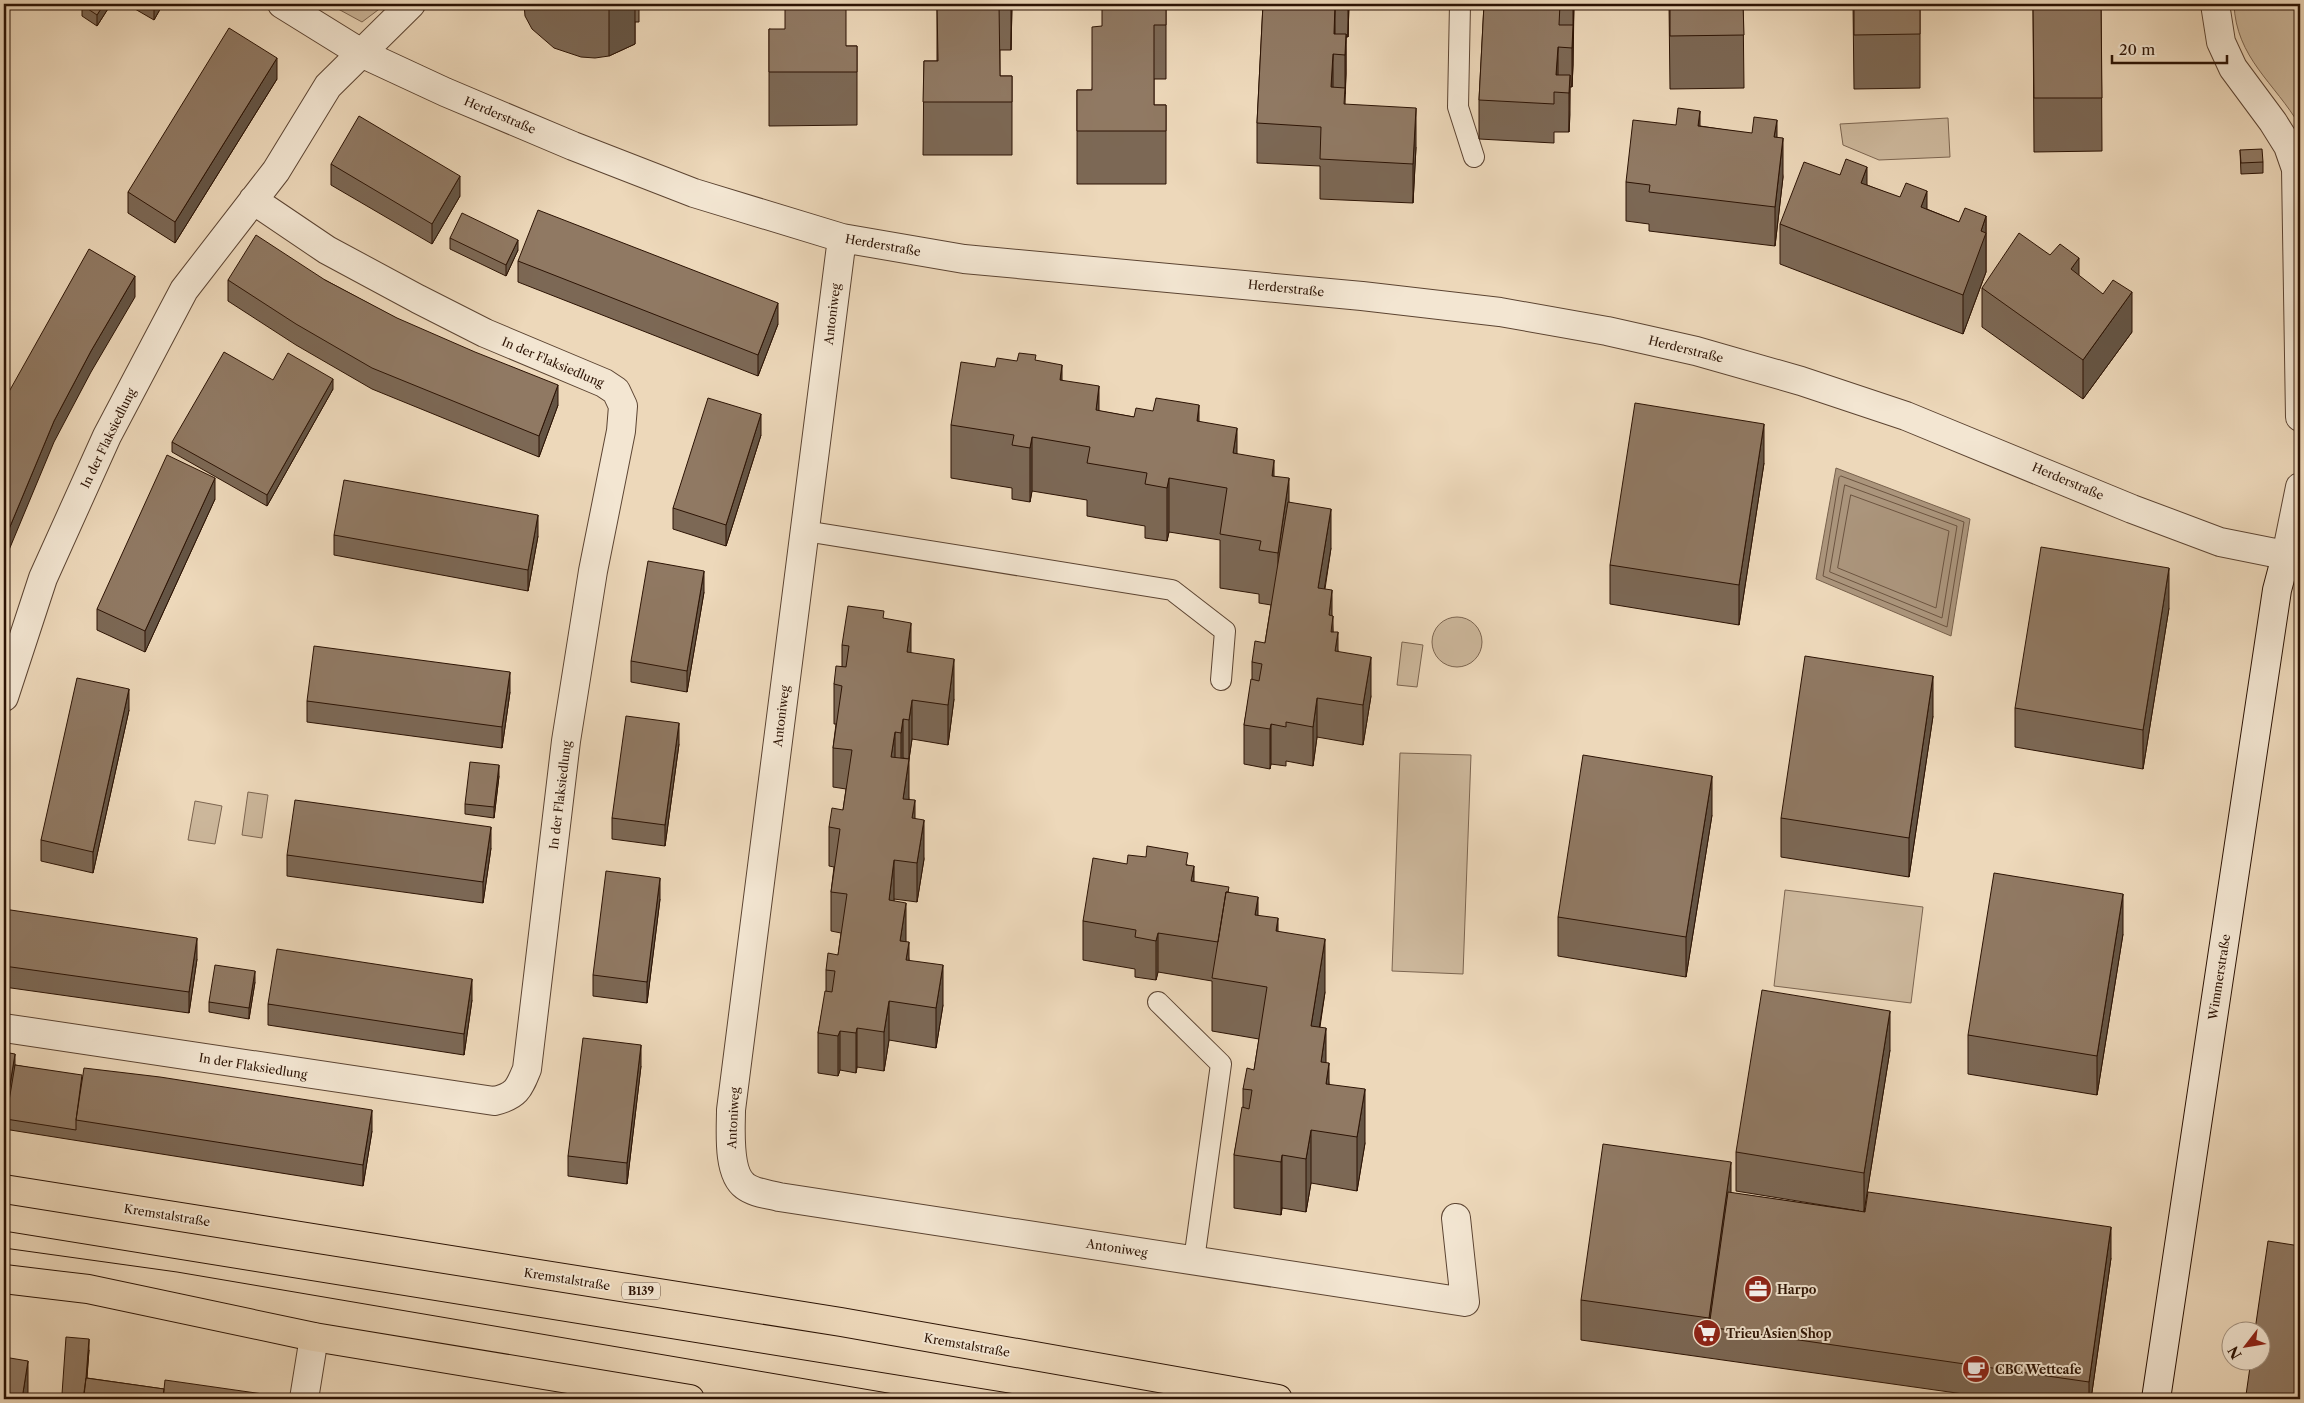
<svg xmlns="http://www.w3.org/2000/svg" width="2304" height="1403" font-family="'Libre Caslon Text',serif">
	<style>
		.green { fill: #ccb79b; stroke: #7c6550 }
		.water { fill: #ab957c; stroke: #78614c }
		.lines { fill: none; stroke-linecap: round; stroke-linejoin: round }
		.shore { stroke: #6c5440; stroke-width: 1 }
		.lane-casing { stroke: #5c4432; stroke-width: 22 }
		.street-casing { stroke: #5c4432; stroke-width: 30 }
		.secondary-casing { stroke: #2c1304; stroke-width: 30 }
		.primary-casing { stroke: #2c1304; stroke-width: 30 }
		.lane { stroke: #f3e6d2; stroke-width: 20 }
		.street { stroke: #f3e6d2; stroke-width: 28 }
		.secondary { stroke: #f3e6d2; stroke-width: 28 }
		.primary { stroke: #edd8ba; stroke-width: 28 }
		.tram { stroke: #2c1304; stroke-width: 1 }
		.wall { fill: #7c6855; stroke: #2c1304 }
		.shaded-wall { fill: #655545; stroke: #2c1304 }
		.building { fill: #907963; stroke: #2c1304 }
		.labels { text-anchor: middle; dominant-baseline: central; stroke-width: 4; stroke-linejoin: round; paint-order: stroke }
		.shield { fill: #f3e6d2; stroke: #685242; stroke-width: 1 }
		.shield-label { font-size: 11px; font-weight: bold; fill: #2c1304 }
		.street-label { font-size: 12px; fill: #2c1304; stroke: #f3e6d2 }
		.poi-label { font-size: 12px; font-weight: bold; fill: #2c1304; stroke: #f3e6d2; text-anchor: start }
	</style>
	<rect width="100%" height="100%" fill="#edd8ba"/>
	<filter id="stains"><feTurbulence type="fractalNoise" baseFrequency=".004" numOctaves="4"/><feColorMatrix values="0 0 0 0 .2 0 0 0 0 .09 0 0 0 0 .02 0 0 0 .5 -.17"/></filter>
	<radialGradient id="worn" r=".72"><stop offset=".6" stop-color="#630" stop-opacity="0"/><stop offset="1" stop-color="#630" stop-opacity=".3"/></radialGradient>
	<path class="green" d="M329 4H386L362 22Z
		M2234 4H2300V126C2275 83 2236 58 2234 4Z
		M1948 118 1950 157 1879 160 1843 145 1840 124Z
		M1432 642a25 25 0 1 1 50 0a25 25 0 1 1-50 0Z
		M1402 642 1423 645 1417 687 1397 685Z
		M1400 753 1471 755 1463 974 1392 971Z
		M248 792 268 795 262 838 242 835Z
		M195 801 222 806 215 844 188 840Z
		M1785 890 1923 907 1911 1003 1774 986Z"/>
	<path class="water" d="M1836 468 1970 519 1951 636 1816 579Z"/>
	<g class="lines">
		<path class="shore" d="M1841 476 1964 522 1947 627 1823 576 1839 478Z
			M1845 485 1957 526 1942 618 1830 572Z
			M1851 495 1949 531 1936 608 1838 568Z"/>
		<g class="lane-casing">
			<path id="lane" d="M1460 4 1458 107 1474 157
				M805 531 1172 590 1225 631 1221 680
				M1158 1002 1221 1064 1194 1260"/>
		</g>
		<g class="street-casing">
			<path id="street" d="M282 4 361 53 445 92 573 146 694 193 842 238 964 259 1362 296 1500 312 1607 331 1696 351 1801 381 1906 416 2132 509 2220 542 2300 558
				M2215 4 2221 42 2233 68 2273 122 2288 146 2296 169 2300 417
				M842 238 731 1110C731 1129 727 1173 745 1186 754 1193 768 1194 779 1197L1465 1302 1456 1218
				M2286 556 2300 487
				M4 697 43 578 107 436 184 290 276 171 328 86 411 4
				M4 1028 494 1101C516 1096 519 1089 527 1069L566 741 593 571 621 431 623 406 616 391 604 383 485 333 418 299 327 250 253 200
				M304 1399 314 1337"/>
		</g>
		<g class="secondary-casing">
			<path id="secondary" d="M2156 1399 2277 590 2286 556"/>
		</g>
		<g class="primary-casing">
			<path id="primary" d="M4 1189 841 1322 1278 1399
				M4 1279 88 1289 314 1337 690 1399"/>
		</g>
		<use href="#lane" class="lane"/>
		<use href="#street" class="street"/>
		<use href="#secondary" class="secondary"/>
		<use href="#primary" class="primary"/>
		<path class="tram" d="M4 1231 1046 1399
			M4 1248 177 1272 923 1399"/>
	</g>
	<path class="wall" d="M111 4 97 26 82 16V5Z
		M135 4H163L154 20 135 9Z
		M524 4H639V22H635V44L609 56 595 58 581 57 554 48 532 29 525 16Z
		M937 4H1012L1011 50H1000V76H1012V155H923L924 61H937Z
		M1166 4V79H1154V105H1166V184H1077V90H1092L1102 26Z
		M1263 4H1349L1348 37H1346V74L1345 104 1416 147 1413 203 1320 199V166L1257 163V123Z
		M1484 4H1574L1573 65 1572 87H1570L1569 132H1554V143L1479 139V100Z
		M1669 4H1743L1744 88 1670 89Z
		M1853 4H1920V88L1854 89Z
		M2033 4H2101L2102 151 2034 152Z
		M769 29 846 46H857V125L769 126Z
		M277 79 175 243 128 213V192Z
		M1676 125 1700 126 1777 138 1783 177 1775 246 1649 231V224L1626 221V182Z
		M2240 150 2263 162V173L2241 174Z
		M331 164 460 196 432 244 331 185Z
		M1840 175 1867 185 1959 222 1986 216V272L1963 334 1780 264V224Z
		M450 238 518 250 506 276 450 249Z
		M518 261 778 324 758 376 518 282Z
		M2079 275 2132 332 2083 399 1982 327V288Z
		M228 280H325L558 405 539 457 372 389 296 345 228 301Z
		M1036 361 1062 380 1099 411 1134 417 1199 422 1237 454 1274 476 1289 502 1331 548 1325 589 1332 616 1333 632 1338 651 1371 696 1363 745 1317 737 1313 766 1286 761V766L1271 764 1270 769 1244 764V725L1252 680V662L1265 643 1271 605 1259 603V594L1220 588V540L1169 532 1167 541 1145 538V526L1087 516V500L1032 491 1030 502 1012 499V488L951 478V425L995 367Z
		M273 380 333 389 267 506 172 452V442Z
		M761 435 726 546 673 529V508Z
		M1764 463 1739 625 1610 604V565Z
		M215 499 145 652 97 630V609Z
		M334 535 538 536 528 591 334 555Z
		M704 592 687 692 631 682V661Z
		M2169 608 2143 769 2015 747V708Z
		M884 619 911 653 954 699 948 745 912 739 909 759 903 758 909 800 915 819 924 859 917 902 894 899V901L906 942 909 960 943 1005 936 1048 889 1040 884 1071 857 1067 856 1073 840 1070 838 1076 818 1073V1033L826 991V970L838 955 841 933 831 931V892L834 867 829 866V827L843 810 846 789 833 787V748L836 724H834V684L842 666V645Z
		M510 692 502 748 307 722V701Z
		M129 710 93 873 41 861V840Z
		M1933 716 1909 877 1781 857V818Z
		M679 744 665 846 612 839V818Z
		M499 776 494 818 465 814V804Z
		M1712 815 1686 977 1558 956V917Z
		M491 848 483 903 287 876V855Z
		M1127 864 1188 865 1194 882 1229 892 1278 931 1325 992 1320 1027 1329 1084 1365 1143 1357 1191 1311 1183 1306 1212 1282 1208 1281 1215 1234 1208V1155L1243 1108V1089L1254 1070 1259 1039 1212 1031V981L1158 972 1156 980 1135 977V969L1083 960V921Z
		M660 899 647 1003 593 996V975Z
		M4 909 197 959 189 1013 4 987Z
		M2123 934 2097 1095 1968 1074V1035Z
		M255 982 249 1019 209 1012V1002Z
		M472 1000 464 1055 268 1025V1004Z
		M1890 1050 1864 1212 2111 1258 2091 1399H1999L1581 1340V1300L1731 1193 1859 1211 1736 1191V1152Z
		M4 1052 15 1065 372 1131 363 1186 4 1129Z
		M641 1066 627 1184 568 1176V1156Z
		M89 1350 87 1378 164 1389 277 1399H62V1394Z
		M2246 1395 2300 1399H2246Z"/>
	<path class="shaded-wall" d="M104 4H111L97 26V15Z
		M157 4H163L154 20V9Z
		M609 4H635V44L609 56Z
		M1011 4H1012L1011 50Z
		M1335 4V37L1334 34Z
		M1348 4H1349L1348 37Z
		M1573 4H1574L1573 39Z
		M1573 25V65L1572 87V48Z
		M1346 34V74L1345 94V55Z
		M1558 47V87L1556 75Z
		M1333 54V93L1331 87Z
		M277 58V79L175 243V222Z
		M1570 75V115L1569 132V93Z
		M1416 108V147L1413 203V164Z
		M1700 111V150L1698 126Z
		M1777 120V159L1774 137Z
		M1783 138V177L1775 246V207Z
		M1867 167V207L1861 183Z
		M460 176V196L432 244V224Z
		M1927 191V230L1921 207Z
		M1986 216V272L1963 334V295L1981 231Z
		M518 240V250L506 276V265Z
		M2079 258V297L2071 269Z
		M135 276V297L91 372 54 442 4 562V541L54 421 91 351Z
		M2132 292V332L2083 399V360Z
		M778 303V324L758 376V355Z
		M1062 365V418L1060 380Z
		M333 379V389L267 506V495Z
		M558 385V405L539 457V436Z
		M1099 386V440L1096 410Z
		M1199 405V459L1197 421Z
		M761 414V435L726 546V525Z
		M1764 424V463L1739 625V585Z
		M1237 428V482L1233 453Z
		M1032 437V491L1030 502V448Z
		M1274 460V514L1272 476Z
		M215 478V499L145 652V631Z
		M1169 478V532L1167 541V488Z
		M1289 478V532L1278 606V553Z
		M1331 509V548L1318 627V588Z
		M538 515V536L528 591V570Z
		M2169 568V608L2143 769V730Z
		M704 571V592L687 692V671Z
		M1332 590V622L1333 616V655L1329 615Z
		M911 623V662L907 652Z
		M1338 632V672L1335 651Z
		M1371 657V696L1363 745V705Z
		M954 659V699L948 745V705Z
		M510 672V692L502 748V727Z
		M1933 676V716L1909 877V838Z
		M129 689V710L93 873V852Z
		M1317 698V737L1313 766V727Z
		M912 700V739L909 759V720Z
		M903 719V758L901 772V733Z
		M679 723V744L665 846V825Z
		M1271 724V764L1270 769V729Z
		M895 732V771L891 757Z
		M909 759V799L903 838V799Z
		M499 765V776L494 818V807Z
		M1712 776V815L1686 977V937Z
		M915 800V840L912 818Z
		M924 820V859L917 902V863Z
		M491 827V848L483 903V882Z
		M894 860V899L889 939V900Z
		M1194 866V905L1191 881Z
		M660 878V899L647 1003V982Z
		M2123 894V934L2097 1095V1056Z
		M1258 897V950L1255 915Z
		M906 903V942L900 941Z
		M1278 918V972L1276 931Z
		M1158 933V972L1156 980V941Z
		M197 938V959L189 1013V992Z
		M1325 939V992L1311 1079V1026Z
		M909 942V981L906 960Z
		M943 965V1005L936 1048V1008Z
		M255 971V982L249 1019V1008Z
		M472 979V1000L464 1055V1034Z
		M889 1001V1040L884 1071V1032Z
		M1890 1011V1050L1864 1212V1173Z
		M857 1028V1067L856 1073V1033Z
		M1326 1028V1081L1321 1062Z
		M840 1031V1070L838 1076V1036Z
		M641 1045V1066L627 1184V1163Z
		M15 1054V1075L6 1119V1129V1109Z
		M1329 1063V1117L1326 1084Z
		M1365 1089V1143L1357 1191V1137Z
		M372 1110V1131L363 1186V1165Z
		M1311 1130V1183L1306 1212V1159Z
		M1282 1155V1208L1281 1215V1162Z
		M1731 1162V1201L1709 1327V1318Z
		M2111 1227V1258L2091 1399H2089V1382Z
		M89 1339V1350L85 1399Z
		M28 1361V1399H22Z"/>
	<path class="building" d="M83 4H104L97 15 82 5Z
		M145 4H157L154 9Z
		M785 4H846V46H857V72H769V29H785Z
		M937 4H999L1000 76H1012V102H923L924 61H938Z
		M1102 4H1166V25H1154V105H1166V131H1077V90H1092V27L1102 26Z
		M1263 4H1335L1334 34H1346L1345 55 1333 54 1331 87 1345 88 1344 104 1416 108 1413 164 1320 159 1321 127 1257 123Z
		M1484 4H1560L1559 25H1573L1572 48 1558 47 1556 75H1570L1569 93 1554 92V104L1479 100Z
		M1670 4H1743L1744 35 1670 36Z
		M1854 4H1920V34L1854 35Z
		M2033 4H2101L2102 98H2034Z
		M229 28 277 58 175 222 128 192Z
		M1678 108 1700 111 1698 126 1752 133 1754 117 1777 120 1774 137 1783 138 1775 207 1649 192 1650 185 1626 182 1633 120 1676 125Z
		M359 116 460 176 432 224 331 164Z
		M2262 149 2263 162 2241 163 2240 150Z
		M1846 159 1867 167 1861 183 1900 197 1906 183 1927 191 1921 207 1959 222 1965 208 1986 216 1981 231 1986 233 1963 295 1780 224 1804 162 1840 175Z
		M538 210 778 303 758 355 518 261Z
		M462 213 518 240 506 265 450 238Z
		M2019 233 2050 255 2060 244 2079 258 2071 269 2103 294 2113 280 2132 292 2083 360 1982 288Z
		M256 235 325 280 397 318 475 352 558 385 539 436 372 368 296 324 228 280Z
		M89 249 135 276 91 351 54 421 4 541V402L6 397Z
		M224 352 273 380 288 353 333 379 267 495 172 442Z
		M1019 353 1036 355 1035 360 1062 365 1060 380 1099 386 1096 410 1134 417 1136 408 1153 411 1156 398 1199 405 1197 421 1237 428 1233 453 1274 460 1272 476 1289 478 1278 553 1259 550 1261 541 1220 534 1227 488 1169 478 1167 488 1145 484 1147 473 1087 463 1090 447 1032 437 1030 448 1012 445 1014 435 951 425 961 362 995 367 997 358 1017 361Z
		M708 398 761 414 726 525 673 508Z
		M1635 403 1764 424 1739 585 1610 565Z
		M167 455 215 478 145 631 97 609Z
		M344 480 538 515 528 570 334 535Z
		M1288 502 1331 509 1318 588 1332 590 1329 615 1333 616 1331 632H1338L1335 651 1371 657 1363 705 1317 698 1313 727 1286 722V727L1271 724 1270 729 1244 725 1251 679 1259 681 1262 664 1252 662 1255 641 1265 643Z
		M2041 547 2169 568 2143 730 2015 708Z
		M648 561 704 571 687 671 631 661Z
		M848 606 884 611 883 618 911 623 907 652 954 659 948 705 912 700 909 720 903 719 901 733 895 732 891 757 909 759 903 799 915 800 912 818 924 820 917 863 894 860 889 900 906 903 900 941 909 942 906 960 943 965 936 1008 889 1001 884 1032 857 1028 856 1033 840 1031 838 1036 818 1033 825 991 832 992 835 971 826 970 828 953 838 955 847 894 831 892 840 829 829 827 832 808 843 810 852 750 833 748 842 686 834 684 836 666 846 667 849 646 842 645Z
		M314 646 510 672 502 727 307 701Z
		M1805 656 1933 676 1909 838 1781 818Z
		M77 678 129 689 93 852 41 840Z
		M626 716 679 723 665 825 612 818Z
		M1583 755 1712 776 1686 937 1558 917Z
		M470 762 499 765 494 807 465 804Z
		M295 800 491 827 483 882 287 855Z
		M1147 846 1188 853 1186 865 1194 866 1191 881 1229 887 1228 892H1226L1218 942 1158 933 1156 941 1135 937 1136 930 1083 921 1093 858 1127 864 1128 855 1146 857Z
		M606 871 660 878 647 982 593 975Z
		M1994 873 2123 894 2097 1056 1968 1035Z
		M1226 892 1258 897 1255 915 1278 918 1276 931 1325 939 1311 1026 1326 1028 1321 1062 1329 1063 1326 1084 1365 1089 1357 1137 1311 1130 1306 1159 1282 1155 1281 1162 1234 1155 1242 1107 1249 1109 1252 1090 1243 1089 1247 1068 1254 1070 1267 987 1212 978Z
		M4 909 197 938 189 992 4 966Z
		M277 949 472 979 464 1034 268 1004Z
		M215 965 255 971 249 1008 209 1002Z
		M1762 990 1890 1011 1864 1173 1736 1152Z
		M583 1038 641 1045 627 1163 568 1156Z
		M4 1052 15 1054 6 1109 4 1108Z
		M15 1065 82 1075 76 1120V1130L6 1119Z
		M84 1068 160 1077 372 1110 363 1165 76 1120Z
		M1603 1144 1731 1162 1709 1318 1581 1300Z
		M1728 1192 1865 1212 1868 1192 2111 1227 2089 1382 1709 1327Z
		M2268 1241 2300 1246V1399H2277L2246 1395 2251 1360H2262V1330H2255Z
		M66 1337 89 1339 86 1378 84 1396 62 1394Z
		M4 1357 28 1361 22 1399H4Z
		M86 1378 164 1389 163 1399H83Z
		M165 1380 277 1396V1399H163Z"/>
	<defs>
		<g id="office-disc" transform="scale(1.4375)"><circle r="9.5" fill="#8f2418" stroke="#f3e6d2"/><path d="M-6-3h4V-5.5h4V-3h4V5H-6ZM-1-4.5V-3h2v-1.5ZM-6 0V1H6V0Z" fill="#fff"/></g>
		<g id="supermarket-disc" transform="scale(1.4375)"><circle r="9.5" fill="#8f2418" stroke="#f3e6d2"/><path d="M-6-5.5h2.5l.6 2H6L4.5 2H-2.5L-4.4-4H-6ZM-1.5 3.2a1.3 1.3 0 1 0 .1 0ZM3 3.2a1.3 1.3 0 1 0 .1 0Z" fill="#fff"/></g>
		<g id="cafe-disc" transform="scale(1.4375)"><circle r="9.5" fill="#8f2418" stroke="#f3e6d2"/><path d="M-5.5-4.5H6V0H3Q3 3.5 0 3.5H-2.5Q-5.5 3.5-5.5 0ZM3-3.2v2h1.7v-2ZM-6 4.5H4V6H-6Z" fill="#fff"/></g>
	</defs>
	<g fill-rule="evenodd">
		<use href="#office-disc" x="1758" y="1289"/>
		<use href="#supermarket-disc" x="1707" y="1333"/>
		<use href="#cafe-disc" x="1976" y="1369"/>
	</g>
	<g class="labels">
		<rect class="shield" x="622" y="1282.5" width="38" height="17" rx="4"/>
		<g class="shield-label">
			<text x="641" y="1291">B139</text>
		</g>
		<g class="street-label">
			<text transform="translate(500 115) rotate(23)">Herderstraße</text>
			<text transform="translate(883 245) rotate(10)">Herderstraße</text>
			<text transform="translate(1286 288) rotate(6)">Herderstraße</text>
			<text transform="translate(832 314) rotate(-83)">Antoniweg</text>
			<text transform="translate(1686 349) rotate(14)">Herderstraße</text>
			<text transform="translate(553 362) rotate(23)">In der Flaksiedlung</text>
			<text transform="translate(108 438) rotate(-64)">In der Flaksiedlung</text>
			<text transform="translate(2068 481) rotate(23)">Herderstraße</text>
			<text transform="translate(781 716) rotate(-83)">Antoniweg</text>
			<text transform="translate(560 795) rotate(-83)">In der Flaksiedlung</text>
			<text transform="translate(2219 977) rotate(-81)">Wimmerstraße</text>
			<text transform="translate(253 1066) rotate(9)">In der Flaksiedlung</text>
			<text transform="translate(733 1118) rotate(-87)">Antoniweg</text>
			<text transform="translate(167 1215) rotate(9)">Kremstalstraße</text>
			<text transform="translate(1117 1248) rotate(9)">Antoniweg</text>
			<text transform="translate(567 1279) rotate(9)">Kremstalstraße</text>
			<text transform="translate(967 1345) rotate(10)">Kremstalstraße</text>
		</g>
		<g class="poi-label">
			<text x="1777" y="1289">Harpo</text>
			<text x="1726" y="1333">Trieu Asien Shop</text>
			<text x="1995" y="1369">CBC Wettcafe</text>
		</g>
	</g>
	<rect width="2304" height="1403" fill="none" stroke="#edd8ba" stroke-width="20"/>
	<rect x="5" y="5" width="2294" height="1393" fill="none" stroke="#2c1304" stroke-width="2.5"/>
	<rect x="10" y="10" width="2284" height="1383" fill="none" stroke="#2c1304"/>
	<g transform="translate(2246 1346) rotate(239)"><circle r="24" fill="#f3e6d2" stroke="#a39280"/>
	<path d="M0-4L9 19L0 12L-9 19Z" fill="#8f2418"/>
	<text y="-8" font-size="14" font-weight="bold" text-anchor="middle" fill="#2c1304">N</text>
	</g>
	<path d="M2112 55v8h115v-8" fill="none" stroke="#2c1304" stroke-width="2.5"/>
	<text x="2119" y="55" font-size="15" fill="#2c1304" stroke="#f3e6d2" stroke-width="4" paint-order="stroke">20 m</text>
	<rect width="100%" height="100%" filter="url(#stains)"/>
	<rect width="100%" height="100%" fill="url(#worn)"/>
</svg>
